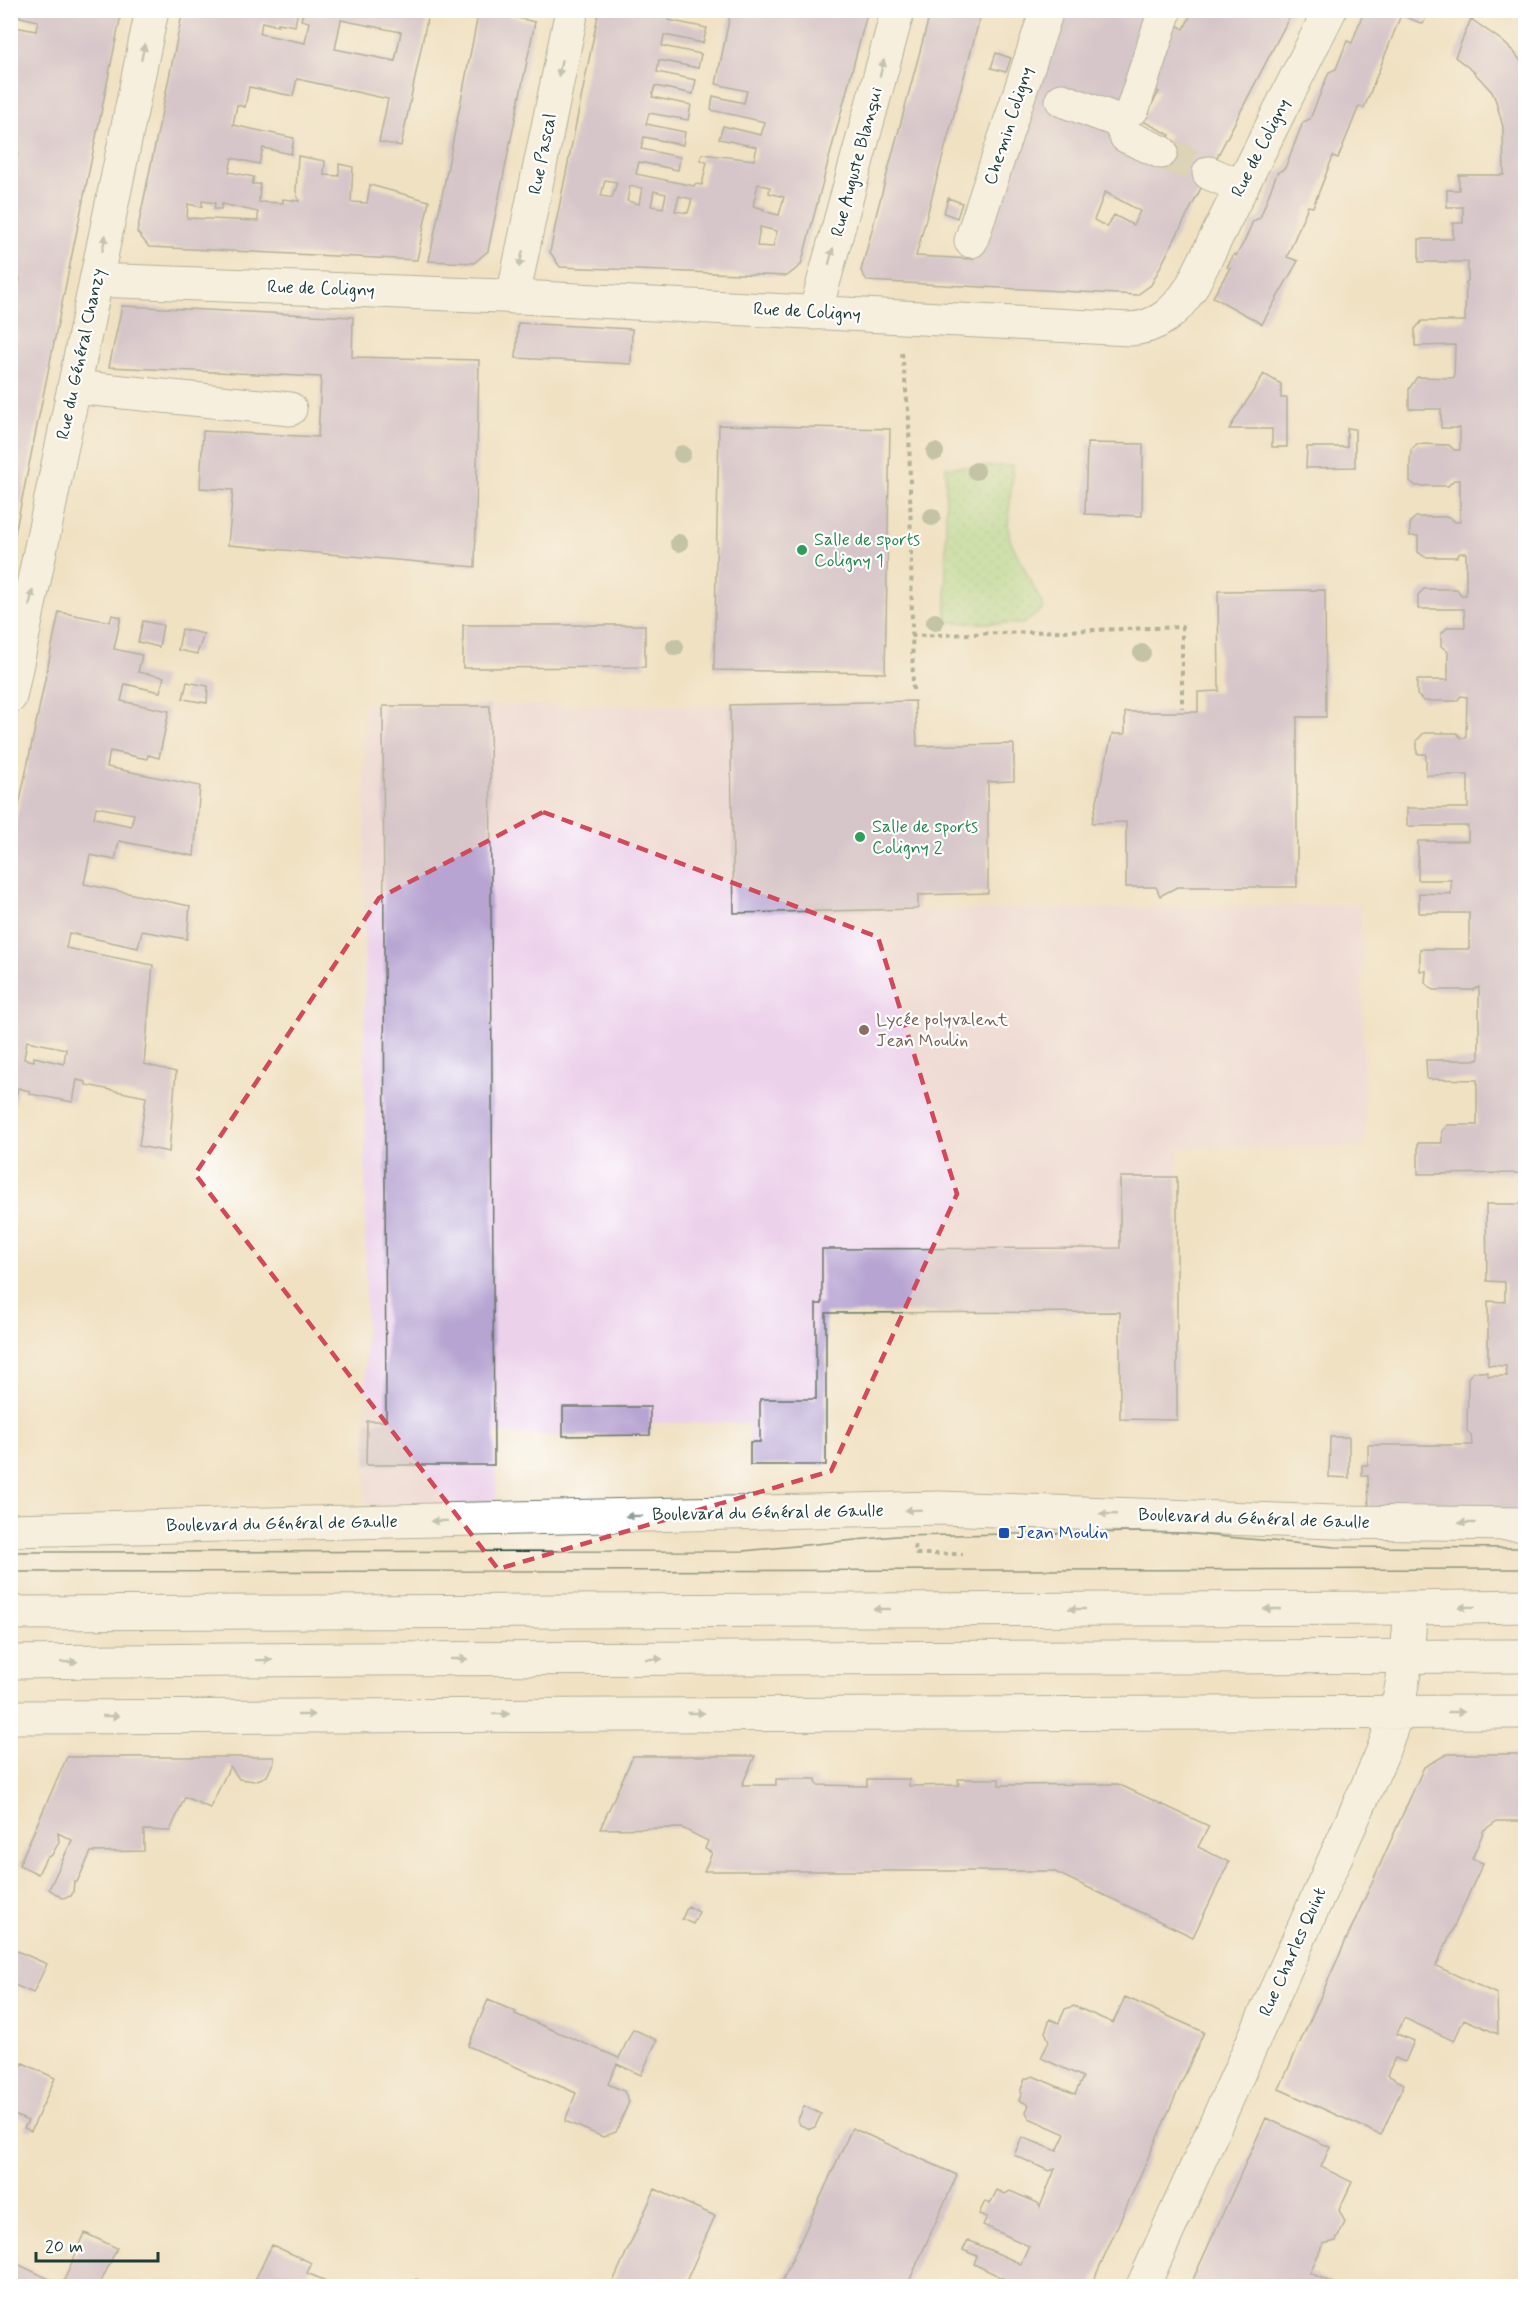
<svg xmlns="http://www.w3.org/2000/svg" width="1536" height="2297" font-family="Mynerve,sans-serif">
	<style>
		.built { fill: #ecd1ea }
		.park { fill: url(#park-dots); stroke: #628d61; stroke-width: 1.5 }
		.building { fill: #b7a4d2; fill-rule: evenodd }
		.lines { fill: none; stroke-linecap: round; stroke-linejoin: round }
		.minor-tunnel { stroke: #c6c0a6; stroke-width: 33; stroke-dasharray: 33 16; stroke-linecap: butt }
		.minor-casing { stroke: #687666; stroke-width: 35 }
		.major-casing { stroke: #687666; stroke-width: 35 }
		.path { stroke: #687666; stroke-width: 4; stroke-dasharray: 4.5 4.5; stroke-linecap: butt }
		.minor { stroke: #fff; stroke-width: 33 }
		.major { stroke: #fff; stroke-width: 33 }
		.tram { stroke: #1f3d34; stroke-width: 1.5 }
		.tree { fill: #8f9d80 }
		.oneway { fill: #8f9e9a }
		.marked { fill: none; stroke: #d1495b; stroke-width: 4.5; stroke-dasharray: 12 8; stroke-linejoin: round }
		.leisure-dot { fill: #2e9e5b; stroke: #fff; stroke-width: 2 }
		.education-dot { fill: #8d6e63; stroke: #fff; stroke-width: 2 }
		.transit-dot { fill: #1a4fb4; stroke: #fff; stroke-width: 2 }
		.labels { text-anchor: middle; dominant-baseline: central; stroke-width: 4.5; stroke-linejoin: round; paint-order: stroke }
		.street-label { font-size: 18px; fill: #1f3d34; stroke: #fff }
		.leisure-label { font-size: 18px; fill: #27864d; stroke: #fff; text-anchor: start }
		.education-label { font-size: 18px; fill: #785e54; stroke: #fff; text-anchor: start }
		.transit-label { font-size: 18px; fill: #164399; stroke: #fff; text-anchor: start }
	</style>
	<defs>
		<pattern id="park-dots" width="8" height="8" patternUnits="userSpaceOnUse" patternTransform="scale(1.5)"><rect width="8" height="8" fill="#a5dd8e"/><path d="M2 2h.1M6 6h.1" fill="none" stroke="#86b475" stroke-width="1.8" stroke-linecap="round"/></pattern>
	</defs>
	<rect width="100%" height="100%" fill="#fff"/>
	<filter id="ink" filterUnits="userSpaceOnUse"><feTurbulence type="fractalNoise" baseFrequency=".0167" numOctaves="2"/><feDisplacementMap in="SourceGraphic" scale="12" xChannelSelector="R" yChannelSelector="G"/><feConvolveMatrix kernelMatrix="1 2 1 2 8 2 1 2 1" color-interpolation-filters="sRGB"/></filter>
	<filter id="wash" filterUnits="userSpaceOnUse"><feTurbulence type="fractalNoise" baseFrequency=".008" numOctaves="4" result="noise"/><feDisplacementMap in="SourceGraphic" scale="24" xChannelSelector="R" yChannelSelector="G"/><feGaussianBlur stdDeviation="1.35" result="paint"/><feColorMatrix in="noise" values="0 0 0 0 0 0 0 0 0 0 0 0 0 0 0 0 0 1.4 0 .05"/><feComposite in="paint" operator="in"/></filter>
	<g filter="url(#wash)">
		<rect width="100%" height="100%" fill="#f0e1c3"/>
		<path class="built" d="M364 703 383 706 730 705 735 913 1361 905 1365 1147 1179 1148 1177 1177H1120V1312L826 1313V1465H750L749 1423H651L650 1435 563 1436 495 1433 497 1513 366 1515Z"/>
		<path class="park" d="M1013 466 1008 527 1010 540 1044 608 1023 624 946 622V467Z"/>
		<g id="blocks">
			<path class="building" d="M21 10H122L12 548 10 286 18 288 20 278 10 276V162L16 164 18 152 10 150V26L36 31 38 21 20 17Z
				M183 10H298L295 26 278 23V26L262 22 260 34 305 43 309 22 301 20 303 12 299 10H429L401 146 379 142 388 99 297 79 293 96 249 87 245 107 237 105 233 125 294 138 291 154 263 148 259 164 232 158 229 172 254 177 252 184H260L259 202 283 203V199L299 201 296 191 298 156 325 161 324 175 339 176V164L353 167 351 202 367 203 370 185 429 201 417 260 149 247 137 232ZM341 20 401 32 395 61 335 49ZM202 201 215 203 214 209H221L222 204 258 212V221L187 218 188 204 202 207Z
				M479 10H510L509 16 535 22 488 251 474 263 429 261Z
				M599 10H669L668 20 707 28 703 43 664 35 662 46 701 54 698 68 659 60 657 72 696 80 693 94 655 86 652 97 691 105 688 120 649 113 646 124 685 132 683 145 644 137 641 149 680 157 678 170 639 162 636 174 694 186 695 184 702 185 707 162 700 161 702 154 754 160 757 147 719 139 723 126 761 135 765 122 711 110 713 96 744 103 747 91 716 84 731 10H868L801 265 787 276 560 267 550 252ZM605 180 617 182 612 198 601 196ZM758 184 770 187 769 193 784 197 779 215 763 211 764 209 753 206ZM630 186 642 188 639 204 627 201ZM654 191 666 194 663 208 651 206ZM679 196 692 199 688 213 675 211ZM760 227 777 231 773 247 757 246Z
				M688 10H710L709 16Z
				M931 10H982L916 256 973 259 1055 10H1159L1125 112 1160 155 1170 135 1137 118 1148 111 1159 92 1148 86 1169 21 1184 29 1193 10 1205 14 1207 10H1293L1151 285 1137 295 867 281 861 271ZM1105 192 1140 211 1133 225 1114 215 1107 227 1094 220Z
				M1364 10H1429L1423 24 1401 15 1364 108 1359 106 1338 158 1333 156 1313 207 1308 206 1287 257 1298 261 1262 324 1213 297 1230 268 1227 267 1234 254 1236 256 1245 240 1253 221 1260 218 1277 173 1285 168 1303 122 1310 119 1329 72 1336 69 1347 41 1352 43Z
				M1471 19 1501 40 1514 52 1526 68V1173L1418 1174V1143H1442V1131L1448 1125H1477V1080L1427 1079 1426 1060H1479V987L1473 990H1434L1425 983 1426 971H1420V949H1469V913H1419V893L1451 894V880H1418V841H1468V826H1407V808H1468V775H1426V754H1417V740L1424 733H1457L1461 738H1466L1467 697 1461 696 1457 701H1424L1417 695V680H1448V652L1441 646V634L1448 627H1465L1464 609H1418V595L1424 589H1457L1461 595H1466V553H1460L1457 557H1425L1418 552V536H1410V522L1416 517H1450L1455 522H1460V480H1454L1448 486H1416L1410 481V465L1411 450 1417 444 1449 445 1454 450H1460V428H1441V409H1409V389L1417 377 1454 378 1455 345 1415 346V329L1422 321H1465L1466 282 1468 281V262H1419V239H1453V223H1463V207H1447V190H1459V175H1504L1503 127 1496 101 1492 92 1473 71 1455 57Z
				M996 53 1011 58 1006 72 991 68Z
				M948 198 962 203 957 218 944 213Z
				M122 306 353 317 352 357 479 360 475 567 228 545 233 490 200 488 203 431 318 437 321 377 109 367Z
				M518 323 632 329 631 364 516 358Z
				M1264 374 1281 384V398H1287V447H1272V429H1229Z
				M719 425 890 429 885 673 714 670Z
				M1347 428 1355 429V467L1306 468 1307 447H1347Z
				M1087 443 1143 444 1142 516 1085 514Z
				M1325 590 1326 717H1297V887H1177L1160 896 1156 887H1126V822L1092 823 1112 734H1125V712H1198V692L1219 691 1218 591Z
				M59 612 110 622 112 615 121 617 114 649 142 655 138 672 164 677 160 692 125 684 121 701 169 711 159 758 148 755 147 759 110 751 107 767 200 786 194 856 119 841 115 860 90 855 84 884 190 906 187 939 142 931 138 948 69 933 66 948 153 965 144 1064 176 1072 169 1152 139 1146 146 1097 86 1085V1082L77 1080 73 1102 30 1094V1091L18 1088 10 1121V849ZM96 807 134 814 131 826 94 818ZM27 1041 66 1049 64 1064 34 1057V1061L24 1059Z
				M143 621 163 625 159 647 138 642Z
				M463 625H645V667L463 668Z
				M182 629 204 634 197 654 178 650Z
				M187 682 208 686 207 703 183 699Z
				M915 701 917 746 1013 744 1014 746V781L988 782V893L918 895V908L916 909 734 913 730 705Z
				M383 706H490L494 1465H366L367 1421H386Z
				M1120 1177H1177V1420L1120 1419V1312L826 1313V1465H750V1442H760V1399H816V1304H822V1249L1120 1248Z
				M1486 1204H1526V1512H1369L1368 1476H1362V1465H1368V1445H1472L1471 1435 1467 1431 1468 1378 1473 1372H1488V1376H1507L1506 1366 1488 1365V1301L1505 1302V1282L1487 1281Z
				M563 1407H650V1435L563 1436Z
				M1330 1437H1349V1478L1329 1477Z
				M1447 1754H1526V1821H1497L1484 1830 1472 1859 1483 1863 1436 1966 1497 1994 1498 2034 1464 2019 1454 2041 1404 2018 1397 2034 1414 2041 1405 2062 1395 2058 1387 2075 1404 2084 1381 2135 1279 2089 1424 1767Z
				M633 1756H755L742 1785H776V1779H816L817 1785 867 1786V1779H909V1786L959 1785 958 1779H999V1785L1118 1784 1209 1826 1198 1847 1229 1862 1193 1937 1053 1871H704L712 1853 705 1849 708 1841 682 1828 600 1829Z
				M67 1757H274V1761L267 1776 255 1781 239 1779 230 1766 210 1808 185 1797 170 1831 144 1830V1851L91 1852 77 1882H74L73 1892 71 1896 62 1898 49 1889 72 1840 58 1833 59 1842 52 1855 46 1858 38 1874 19 1865Z
				M688 1906 699 1912 693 1924 682 1919Z
				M10 1948 47 1964 33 1993 10 1983Z
				M1125 1997 1204 2032 1091 2286H1006L1009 2281 974 2264 977 2256 963 2250 968 2240 1021 2264 1029 2246 983 2225 987 2217 979 2214 985 2201 990 2204 997 2190 1005 2194 1010 2191 1038 2203 1040 2207 1055 2169 1049 2171 1014 2155 1022 2137 1057 2151 1065 2134 1029 2118 1026 2112 1029 2105 1019 2100 1022 2093 1020 2092 1025 2079 1033 2076 1075 2094 1083 2077 1041 2058 1049 2041 1045 2032 1050 2019 1059 2023 1065 2009 1074 2006 1113 2023Z
				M488 2000 516 2012 515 2014 619 2058 633 2029 657 2040 641 2075 617 2064 608 2084 624 2091 629 2102 616 2132 603 2137 565 2121 576 2093 468 2046Z
				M23 2063 55 2078 31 2131 24 2128 28 2121 10 2113V2090Z
				M804 2106 821 2114 815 2127 810 2129 800 2125 798 2120Z
				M1266 2118 1330 2147 1321 2167 1352 2182 1339 2210 1345 2222 1336 2241 1323 2244 1310 2273 1339 2286H1292L1286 2280 1283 2286H1190Z
				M852 2128 957 2175 907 2286H780Z
				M655 2189 715 2216 684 2286H616L612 2284Z
				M85 2233 117 2248 99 2286H10V2253L18 2257 15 2263 62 2285Z
				M272 2245 312 2263 307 2273 338 2286H252Z
				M416 2279 432 2286H412Z"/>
		</g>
	</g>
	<g filter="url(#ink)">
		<use href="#blocks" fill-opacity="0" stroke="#687666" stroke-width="1.5"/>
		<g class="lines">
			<path class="minor-tunnel" d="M1161 152 1209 173"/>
			<g class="minor-casing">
				<path id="minor" d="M1062 100 1119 121 1126 136 1161 152
					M1133 108 1165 10
					M1209 173 1242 187
					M971 241 1047 10
					M96 280 501 296 1130 329C1159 327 1175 312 1191 288L1330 10
					M513 297 572 10
					M815 313 898 10
					M74 387 290 409
					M10 697 152 10
					M10 1530 939 1508 1334 1522 1526 1524
					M10 1717 1526 1712
					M1143 2286 1381 1756 1397 1712 1407 1656 1411 1608"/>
			</g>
			<g class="major-casing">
				<path id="major" d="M10 1613 1411 1608 1526 1606
					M10 1662 357 1659 1526 1656"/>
			</g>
			<path class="path" d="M902 353 909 419 913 690
				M911 636 1182 627V708
				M915 1545 916 1554H963"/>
			<use href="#minor" class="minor"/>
			<use href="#major" class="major"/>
			<path class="tram" d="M10 1552 744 1551 896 1536 1138 1532 1183 1533 1335 1547 1526 1548
				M10 1572 1526 1569"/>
		</g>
		<g class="tree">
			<circle cx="935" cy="452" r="9"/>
			<circle cx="682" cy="454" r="9"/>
			<circle cx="976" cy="471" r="9"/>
			<circle cx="932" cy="517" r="9"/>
			<circle cx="679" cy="543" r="9"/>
			<circle cx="935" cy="622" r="9"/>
			<circle cx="675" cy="647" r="9"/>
			<circle cx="1142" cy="653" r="9"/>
		</g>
		<defs><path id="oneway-solid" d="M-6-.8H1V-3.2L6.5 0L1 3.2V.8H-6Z" transform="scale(1.5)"/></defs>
		<g class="oneway">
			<use href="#oneway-solid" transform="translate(143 52) rotate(-78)"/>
			<use href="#oneway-solid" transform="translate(560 68) rotate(101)"/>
			<use href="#oneway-solid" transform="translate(882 68) rotate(-75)"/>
			<use href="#oneway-solid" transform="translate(104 243) rotate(-78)"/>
			<use href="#oneway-solid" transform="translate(831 256) rotate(-75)"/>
			<use href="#oneway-solid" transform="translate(521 259) rotate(102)"/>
			<use href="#oneway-solid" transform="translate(31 598) rotate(-78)"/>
			<use href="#oneway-solid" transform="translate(913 1510) rotate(177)"/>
			<use href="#oneway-solid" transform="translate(1108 1514) rotate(-178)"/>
			<use href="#oneway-solid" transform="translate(634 1516) rotate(179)"/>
			<use href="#oneway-solid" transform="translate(439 1521) rotate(179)"/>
			<use href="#oneway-solid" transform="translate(1467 1523) rotate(-180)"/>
			<use href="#oneway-solid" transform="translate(1467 1607) rotate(179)"/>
			<use href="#oneway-solid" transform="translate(882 1609) rotate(180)"/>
			<use href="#oneway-solid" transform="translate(1077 1609) rotate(180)"/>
			<use href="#oneway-solid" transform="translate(1272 1609) rotate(180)"/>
			<use href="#oneway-solid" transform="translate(459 1659)"/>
			<use href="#oneway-solid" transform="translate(654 1659)"/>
			<use href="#oneway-solid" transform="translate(264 1660) rotate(-1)"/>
			<use href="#oneway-solid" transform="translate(69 1662) rotate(-1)"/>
			<use href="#oneway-solid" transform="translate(1456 1712)"/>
			<use href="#oneway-solid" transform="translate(696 1713)"/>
			<use href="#oneway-solid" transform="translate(501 1714)"/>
			<use href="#oneway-solid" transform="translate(306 1715)"/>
			<use href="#oneway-solid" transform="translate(111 1716)"/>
		</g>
	</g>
	<path d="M0 0H1536V2297H0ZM543 812 878 937 957 1194 831 1471 498 1569 195 1174 379 898Z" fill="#f0e1c3" fill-opacity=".55" fill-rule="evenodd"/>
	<path class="marked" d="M543 812 878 937 957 1194 831 1471 498 1569 195 1174 379 898Z"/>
	<g class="leisure-dot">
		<circle cx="802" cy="550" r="6"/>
		<circle cx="860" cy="837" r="6"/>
	</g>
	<circle class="education-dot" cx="864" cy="1030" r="6"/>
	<rect class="transit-dot" x="998" y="1527" width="12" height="12" rx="3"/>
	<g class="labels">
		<g class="street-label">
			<text transform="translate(1009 126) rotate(-72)">Chemin Coligny</text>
			<text transform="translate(1261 148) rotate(-63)">Rue de Coligny</text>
			<text transform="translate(543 154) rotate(-79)">Rue Pascal</text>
			<text transform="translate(857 162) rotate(-75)">Rue Auguste Blanqui</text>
			<text transform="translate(321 289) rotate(2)">Rue de Coligny</text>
			<text transform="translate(807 312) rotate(3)">Rue de Coligny</text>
			<text transform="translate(81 354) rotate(-78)">Rue du Général Chanzy</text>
			<text transform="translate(768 1513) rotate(-1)">Boulevard du Général de Gaulle</text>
			<text transform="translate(1254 1519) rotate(2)">Boulevard du Général de Gaulle</text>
			<text transform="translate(282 1524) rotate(-1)">Boulevard du Général de Gaulle</text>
			<text transform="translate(1293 1952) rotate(-66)">Rue Charles Quint</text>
		</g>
		<g class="leisure-label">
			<text x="814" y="540">Salle de sports<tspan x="814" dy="21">Coligny 1</tspan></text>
			<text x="872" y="827">Salle de sports<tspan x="872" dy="21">Coligny 2</tspan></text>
		</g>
		<g class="education-label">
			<text x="876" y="1020">Lycée polyvalent<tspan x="876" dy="21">Jean Moulin</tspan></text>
		</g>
		<g class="transit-label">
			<text x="1016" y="1533">Jean Moulin</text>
		</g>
	</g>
	<rect width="1536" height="2297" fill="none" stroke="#fff" stroke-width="36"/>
	<path d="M36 2252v9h122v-9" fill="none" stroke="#1f3d34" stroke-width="3"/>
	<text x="45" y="2252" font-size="18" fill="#1f3d34" stroke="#ffffff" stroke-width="4.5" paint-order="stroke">20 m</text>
</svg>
